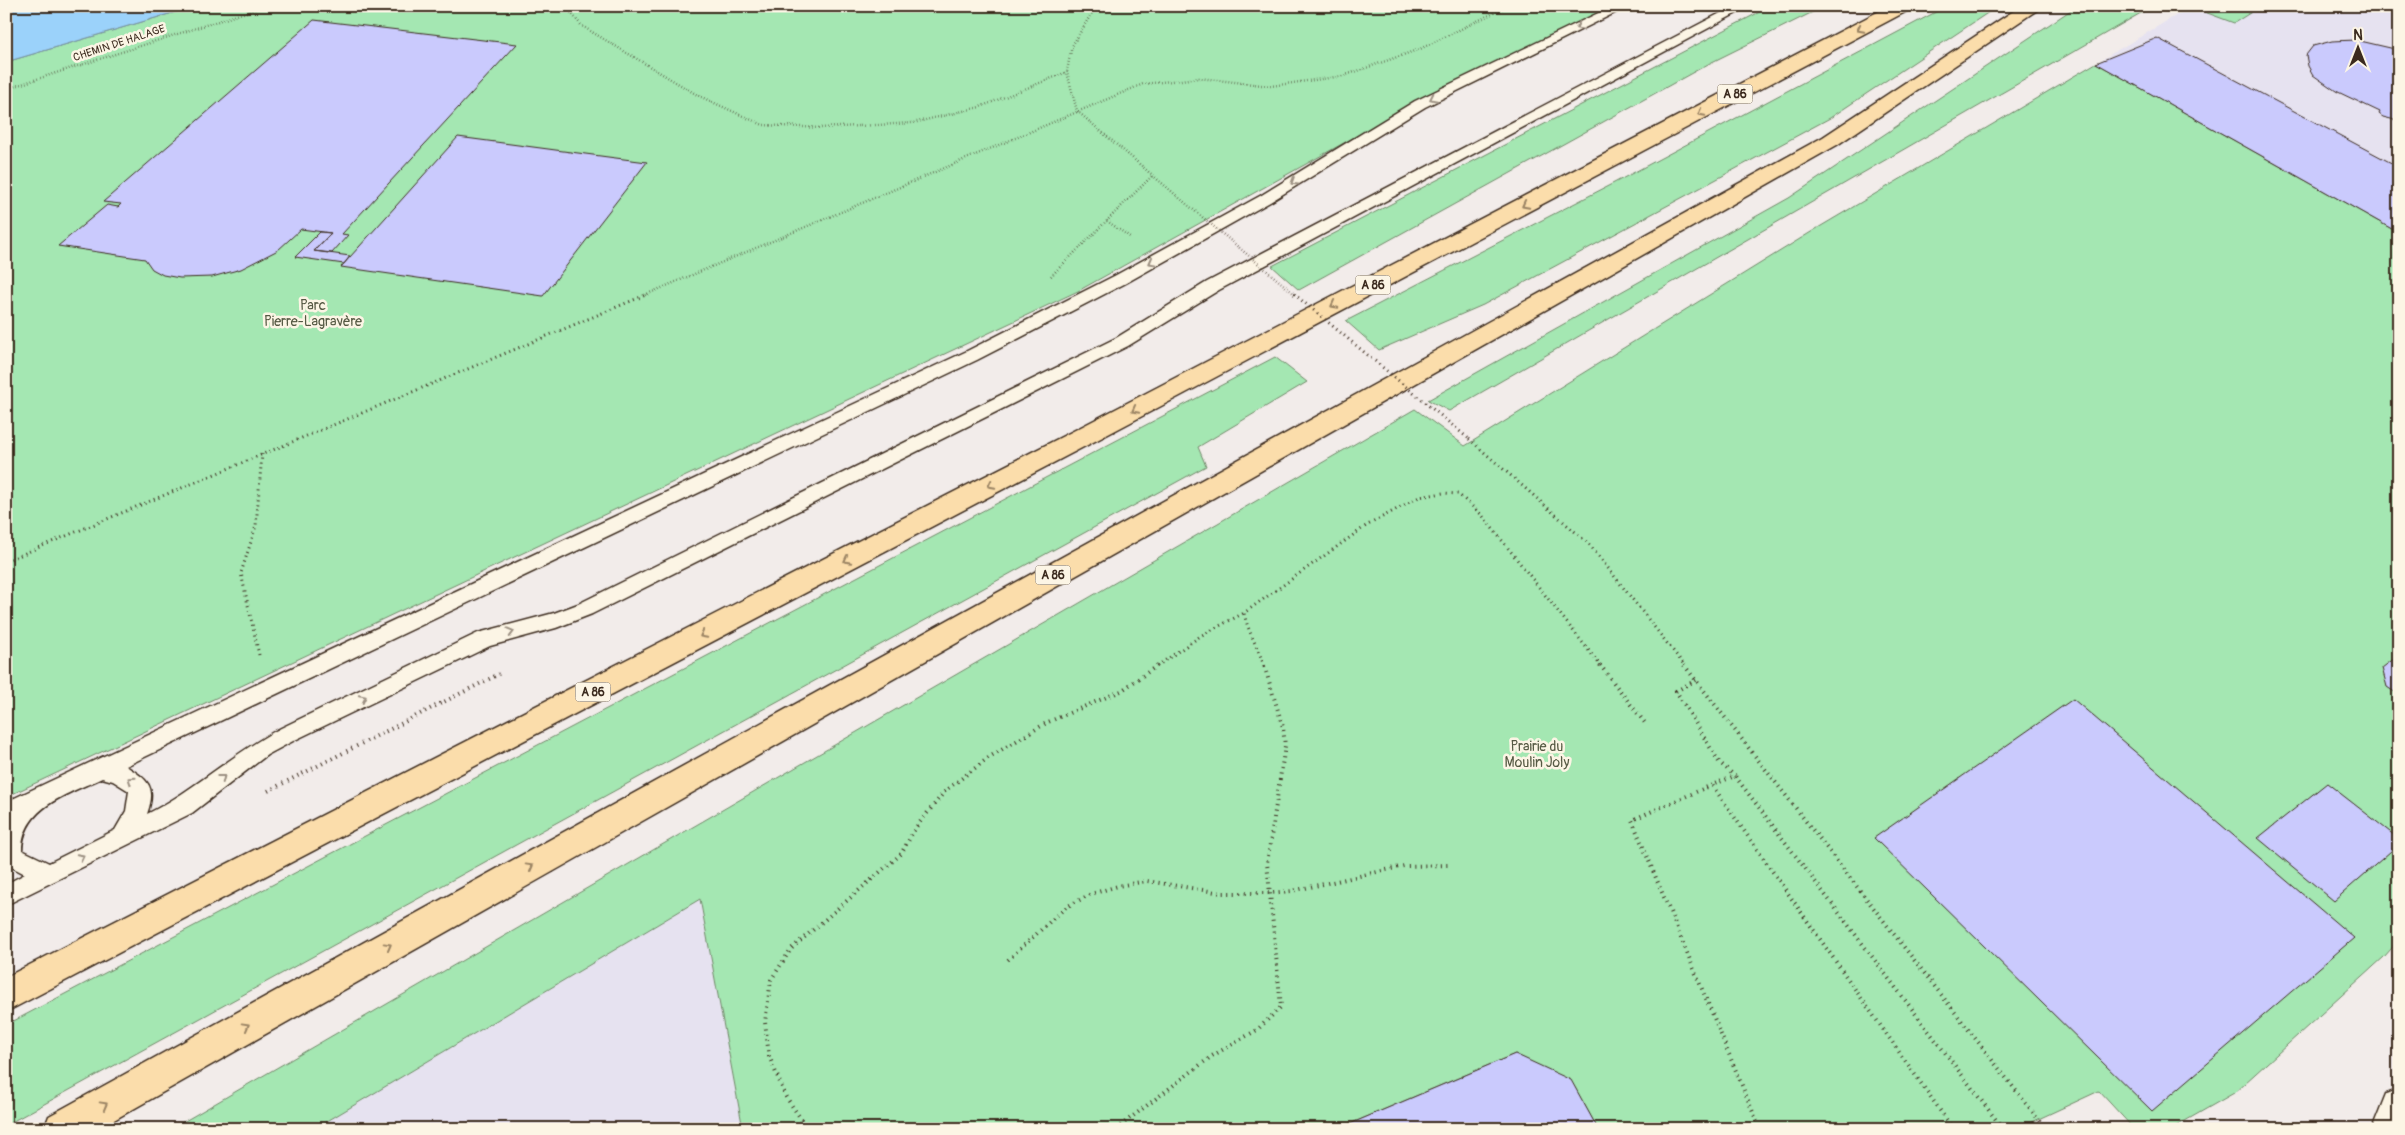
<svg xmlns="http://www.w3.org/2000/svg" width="2405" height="1135" font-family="Pangolin,sans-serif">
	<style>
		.built { fill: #e6e2f0 }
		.green { fill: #a4e7b2; stroke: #708868 }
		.water { fill: #9bd2fa; stroke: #758fa2 }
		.building { fill: #cacafd; stroke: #3b2a1e }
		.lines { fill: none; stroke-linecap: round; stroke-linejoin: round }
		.lane-casing { stroke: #3b2a1e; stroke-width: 3 }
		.street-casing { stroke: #3b2a1e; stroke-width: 3 }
		.highway-casing { stroke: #3b2a1e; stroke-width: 3 }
		.path-far2 { stroke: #3b2a1e; stroke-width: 2.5; stroke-dasharray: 0.5 2.5; stroke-linecap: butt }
		.path-far1 { stroke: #3b2a1e; stroke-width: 3; stroke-dasharray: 1 4; stroke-linecap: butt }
		.path { stroke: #3b2a1e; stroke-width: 4; stroke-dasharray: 1 4.5; stroke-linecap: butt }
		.lane { fill: #fcf5e5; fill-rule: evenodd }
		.street { fill: #fcf5e5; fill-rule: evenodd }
		.highway { fill: #fbddab; fill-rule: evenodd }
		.path-bridge-far1 { stroke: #3b2a1e; stroke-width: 2.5; stroke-dasharray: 0.5 2.5; stroke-linecap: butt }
		.path-bridge { stroke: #3b2a1e; stroke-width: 3; stroke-dasharray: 1 4; stroke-linecap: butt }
		.oneway { stroke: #9c9082 }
		.oneway2 { stroke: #9b8464 }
		.labels { text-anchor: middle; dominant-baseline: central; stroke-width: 5; stroke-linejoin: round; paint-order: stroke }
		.far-street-label { font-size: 11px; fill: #3b2a1e; stroke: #fcf5e5 }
		.shield { fill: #fcf5e5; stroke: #75675a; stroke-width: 1 }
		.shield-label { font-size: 12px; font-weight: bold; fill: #3b2a1e }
		.park-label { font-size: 14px; fill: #555943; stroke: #fcf5e5 }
	</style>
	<rect width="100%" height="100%" fill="#f2ecea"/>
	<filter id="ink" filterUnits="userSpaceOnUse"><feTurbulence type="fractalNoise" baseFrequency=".02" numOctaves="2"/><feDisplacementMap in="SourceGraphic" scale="10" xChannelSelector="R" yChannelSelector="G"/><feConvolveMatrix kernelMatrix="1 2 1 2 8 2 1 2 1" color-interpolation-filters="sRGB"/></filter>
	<g filter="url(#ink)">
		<path class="built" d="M2192 6H2399V233L2096 63Z
			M700 899 743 1129H314Z"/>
		<path class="green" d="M196 6H1613L1430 95 1078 291 6 797V62Z
			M1771 6H1825L1710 63 1299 290 1272 266Z
			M1947 6H1998L1830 118 1483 305 1379 350 1346 321 1614 183Z
			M2077 6H2153L1449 411 1428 400 1789 198Z
			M2210 6H2261L2234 23 2202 11Z
			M2096 63 2399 233V940L2384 957 2234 1093 2171 1129H2134L2099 1091 2017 1129H1598L1575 1088 1515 1054 1338 1129H743L700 899 314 1129H171L1415 409 1465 446 1816 229Z
			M1275 357 1307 382 1198 447 1206 466 6 1125V1025Z"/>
		<path class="water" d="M6 6H196L6 62Z"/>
		<path class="building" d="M314 20 517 44 342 234 348 235 332 253 314 251 331 233 301 229 278 250 241 269 212 277 180 278 163 275 152 269 145 259 58 246 107 205 118 207 121 204 103 202Z
			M2157 38 2399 167V233L2096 63Z
			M2356 40 2399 50V121L2383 117 2379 114 2380 112 2336 91 2313 75 2308 66 2306 55 2313 46 2332 41Z
			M458 137 608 157 647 162 543 296 341 267Z
			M320 232 331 233 314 251 350 256 344 264 295 257Z
			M2399 655V695L2387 687 2382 668Z
			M2073 699 2354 938 2152 1111 1874 838Z
			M2327 783 2399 839V844L2334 901 2258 838Z
			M1515 1054 1571 1080 1598 1129H1338Z"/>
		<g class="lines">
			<g class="lane-casing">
				<path id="lane" d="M1613 6H1629L1425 107 1270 202 1126 283 977 360 126 766C148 780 157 786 147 814 195 790 233 753 281 728L478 633 554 613 578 604 1116 338 1207 282 1734 6H1750L1219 290 1128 346 592 614 556 628 490 646 295 740 267 755 192 813 6 905V884L25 874 6 864V826L8 822 6 823V802L965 352 1116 275 1260 196 1415 101ZM102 778 113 781 129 791 126 811 115 830 49 863 22 850C23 806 69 794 102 778Z"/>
			</g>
			<g class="street-casing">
				<path id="street" d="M2399 1089V1129H2372L2386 1094Z"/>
			</g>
			<g class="highway-casing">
				<path id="highway" d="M1889 6H1912L1909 10 1097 440 6 1012V977L1079 428Z
					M2021 6H2043L1837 145 98 1129H44L49 1116 1823 137Z"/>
			</g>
			<path class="path-far2" d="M565 6 582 26 699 96 763 125 821 128 913 123 980 107 1067 72
				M1096 6 1072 46 1069 60 1067 72 1077 111 1177 196
				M6 89 265 6
				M1107 221 1130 237
				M1051 276 1152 176
				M645 295 1143 84 1199 78 1271 86 1343 76 1420 49 1508 6"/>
			<path class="path-far1" d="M1469 439 1589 544 1685 666
				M6 561 648 294
				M259 655 241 573 256 526 262 454
				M1157 666 1202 635 1244 613
				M1264 666C1258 647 1248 632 1244 613L1366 526 1419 497 1443 493 1458 494 1482 515 1601 666"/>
			<path class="path" d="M1600 665 1645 723
				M1684 665 2046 1129
				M1696 680 1676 691 1719 762 1735 776
				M1712 785 1632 820 1760 1129
				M268 791 499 674
				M1008 960 1066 907 1091 894 1118 886 1147 881 1222 893H1269L1292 891 1404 866 1451 865
				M808 1129 786 1097 769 1056 765 1022 771 980 791 949 901 854 916 827 946 790 991 756 1048 722 1121 691 1158 665
				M1116 1129 1212 1056 1257 1030 1281 1007 1267 863 1285 746 1283 727 1264 665
				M1953 1129 1712 785 1735 776 2003 1129"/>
			<use href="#lane" class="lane"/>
			<use href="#street" class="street"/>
			<use href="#highway" class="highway"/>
			<path class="path-bridge-far1" d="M1177 196 1296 295"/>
			<path class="path-bridge" d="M1294 294 1469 439"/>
		</g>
		<defs><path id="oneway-chevron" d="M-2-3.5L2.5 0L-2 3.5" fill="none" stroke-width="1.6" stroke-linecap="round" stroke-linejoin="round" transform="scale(1.25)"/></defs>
		<g class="oneway">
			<use href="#oneway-chevron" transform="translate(1579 27) rotate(154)"/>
			<use href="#oneway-chevron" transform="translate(1433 98) rotate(154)"/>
			<use href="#oneway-chevron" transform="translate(1294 182) rotate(148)"/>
			<use href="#oneway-chevron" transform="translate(1152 262) rotate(151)"/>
			<use href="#oneway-chevron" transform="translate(511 632) rotate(-15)"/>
			<use href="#oneway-chevron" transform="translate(363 698) rotate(-26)"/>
			<use href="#oneway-chevron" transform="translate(222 778) rotate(-38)"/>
			<use href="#oneway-chevron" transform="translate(131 780) rotate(-146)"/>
			<use href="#oneway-chevron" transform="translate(81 857) rotate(-27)"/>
		</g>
		<g class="oneway2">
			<use href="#oneway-chevron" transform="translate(1860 29) rotate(152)"/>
			<use href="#oneway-chevron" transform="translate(1701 113) rotate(152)"/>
			<use href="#oneway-chevron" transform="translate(1525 205) rotate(152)"/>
			<use href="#oneway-chevron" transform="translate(1334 305) rotate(152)"/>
			<use href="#oneway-chevron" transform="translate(1135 410) rotate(152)"/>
			<use href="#oneway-chevron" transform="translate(991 485) rotate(153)"/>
			<use href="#oneway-chevron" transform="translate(847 560) rotate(152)"/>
			<use href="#oneway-chevron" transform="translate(703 635) rotate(152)"/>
			<use href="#oneway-chevron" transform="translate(530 867) rotate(-29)"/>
			<use href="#oneway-chevron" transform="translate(388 946) rotate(-29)"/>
			<use href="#oneway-chevron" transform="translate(246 1026) rotate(-29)"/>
			<use href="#oneway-chevron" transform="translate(104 1105) rotate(-29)"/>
		</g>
	</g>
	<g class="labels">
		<g class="far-street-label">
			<text transform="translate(119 43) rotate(-18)">CHEMIN DE HALAGE</text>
		</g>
		<g class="shield">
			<rect x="1717.5" y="84.5" width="35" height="19" rx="4"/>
			<rect x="1355.5" y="275.5" width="35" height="19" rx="4"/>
			<rect x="1035.5" y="565.5" width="35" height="19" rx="4"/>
			<rect x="575.5" y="682.5" width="35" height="19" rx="4"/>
		</g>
		<g class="shield-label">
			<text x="1735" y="94">A 86</text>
			<text x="1373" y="285">A 86</text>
			<text x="1053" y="575">A 86</text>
			<text x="593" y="692">A 86</text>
		</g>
		<g class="park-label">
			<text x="313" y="305">Parc<tspan x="313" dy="16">Pierre-Lagravère</tspan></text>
			<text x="1537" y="746">Prairie du<tspan x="1537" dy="16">Moulin Joly</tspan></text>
		</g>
	</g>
	<rect width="2405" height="1135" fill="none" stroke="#fcf5e5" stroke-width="25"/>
	<rect x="12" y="12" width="2380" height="1110" fill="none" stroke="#3b2a1e" stroke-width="2" filter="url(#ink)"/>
	<g transform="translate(2358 48)" stroke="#fcf5e5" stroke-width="4" paint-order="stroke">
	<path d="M0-4L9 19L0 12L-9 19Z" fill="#3b2a1e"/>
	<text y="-8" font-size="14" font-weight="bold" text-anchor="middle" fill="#3b2a1e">N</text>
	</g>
</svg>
